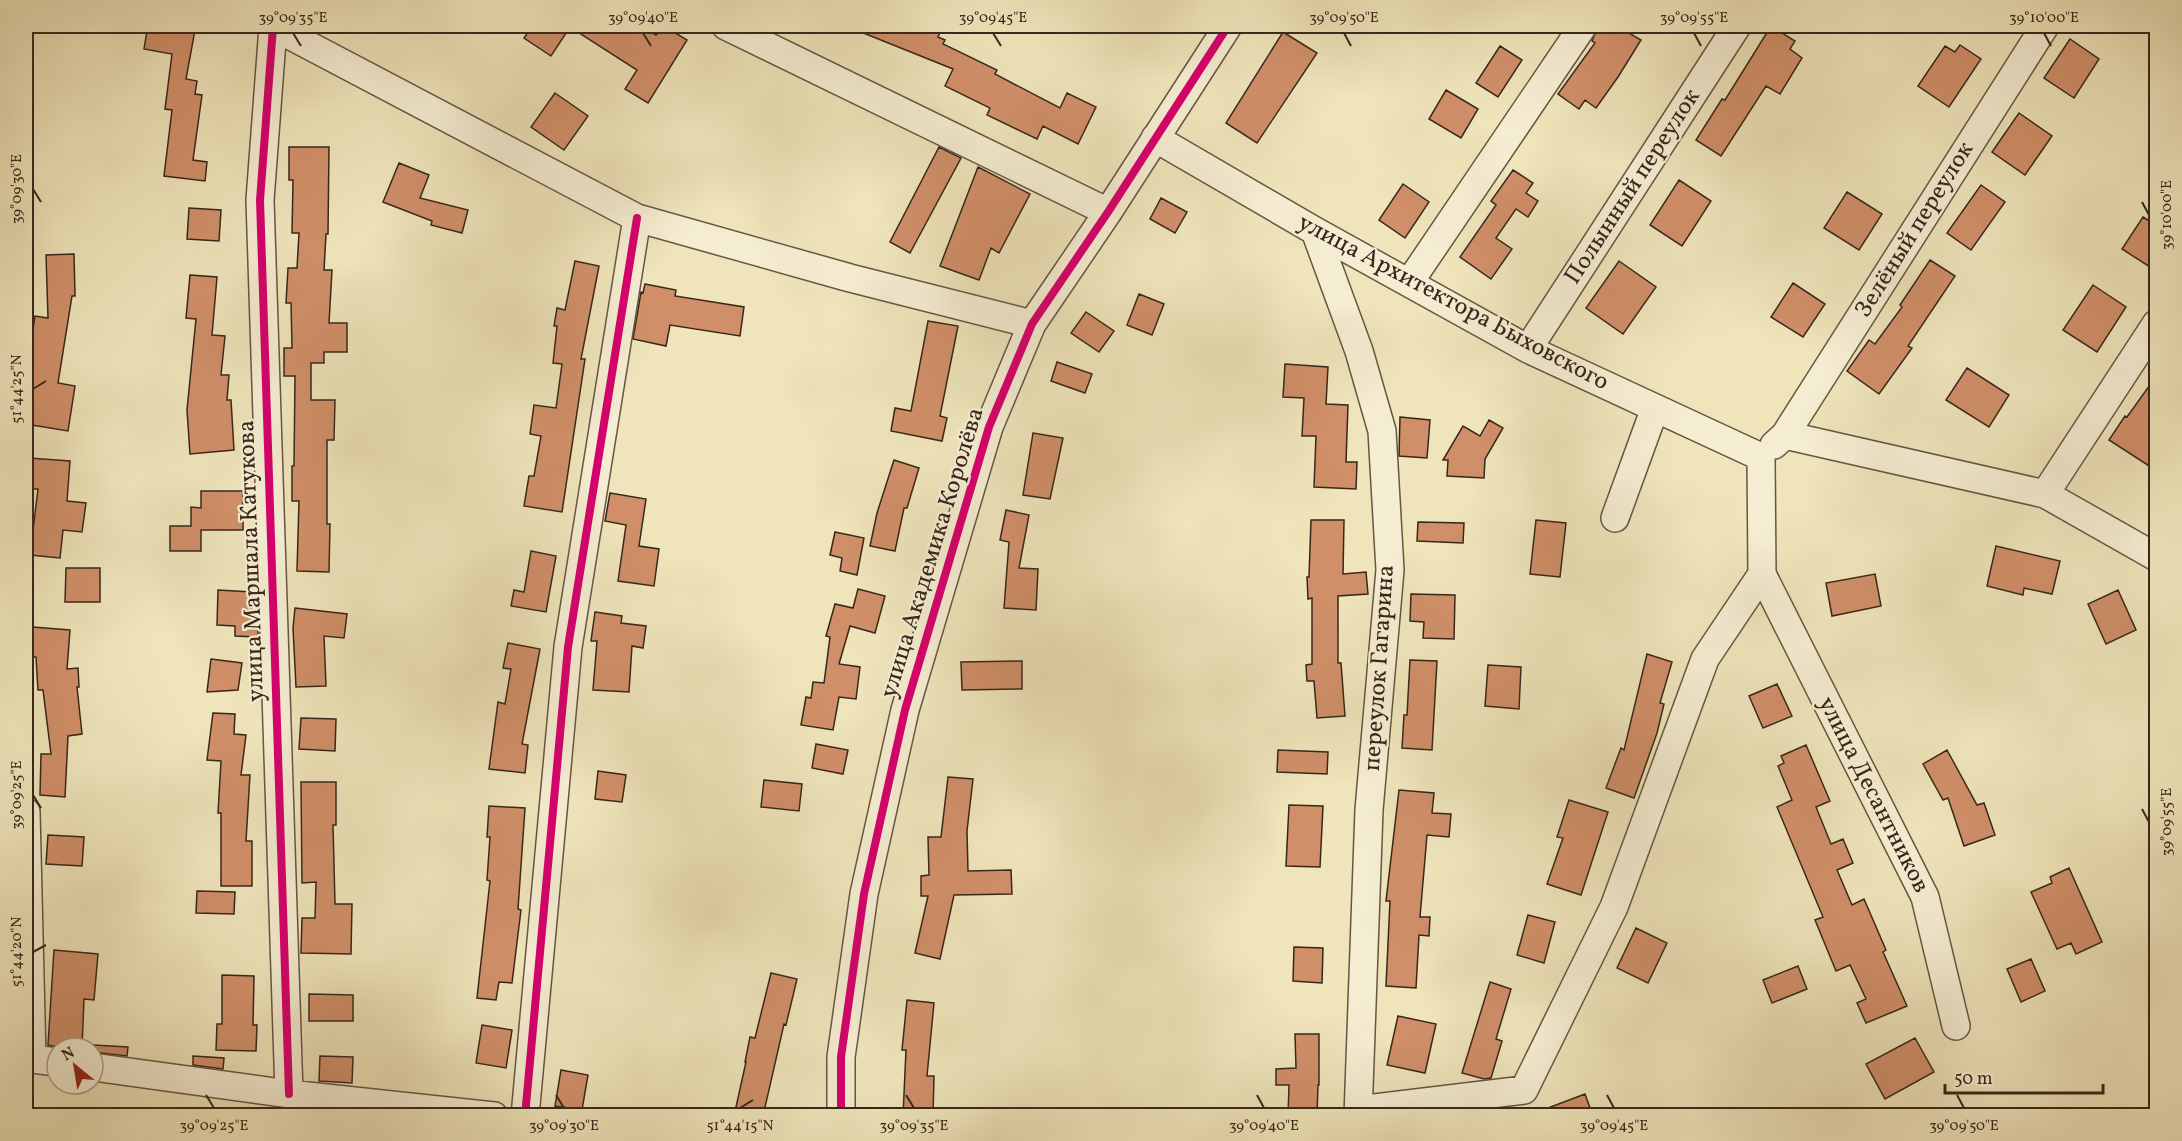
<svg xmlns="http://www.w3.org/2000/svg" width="2182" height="1141" font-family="Vollkorn,serif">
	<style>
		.building { fill: #d08f69; stroke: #37271b; stroke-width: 1.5 }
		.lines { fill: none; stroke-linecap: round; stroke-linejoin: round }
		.minor-casing { stroke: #655643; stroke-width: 30 }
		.minor { stroke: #f5edd2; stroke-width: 27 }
		.cycleway-casing { stroke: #f5edd2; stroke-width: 11 }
		.cycleway { stroke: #d6006c; stroke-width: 8 }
		.ticks { fill: none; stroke: #37271b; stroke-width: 2 }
		.labels { text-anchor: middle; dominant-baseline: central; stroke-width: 4.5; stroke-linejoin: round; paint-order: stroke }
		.street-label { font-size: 24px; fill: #37271b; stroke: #f5edd2 }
		.neatline { fill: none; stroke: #37271b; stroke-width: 2 }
		.ticks-label { font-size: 15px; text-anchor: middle; fill: #37271b }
	</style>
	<rect width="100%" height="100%" fill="#efe4ba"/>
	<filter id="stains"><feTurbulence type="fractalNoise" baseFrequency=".00333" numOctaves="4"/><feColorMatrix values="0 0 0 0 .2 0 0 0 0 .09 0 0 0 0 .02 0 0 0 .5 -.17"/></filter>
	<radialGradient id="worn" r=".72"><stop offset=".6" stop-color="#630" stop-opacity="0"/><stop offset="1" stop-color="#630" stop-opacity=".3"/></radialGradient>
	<path class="building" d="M160 26 195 30 186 79 197 81 195 94 202 95 193 160 207 162 205 181 164 176 172 110 165 109 172 54 144 49 147 31 158 33Z
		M532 26H641L656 35 664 26 687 40 648 103 625 89 637 70 570 27 551 56 524 38Z
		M846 26H943L938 37 945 40 943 44 997 70 995 74 1060 108 1067 93 1096 107 1078 144 1043 126 1037 139 987 115 990 108 945 86 953 69Z
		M1598 26H1617L1641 40 1618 77 1596 108 1585 100 1579 109 1558 94 1595 43 1592 41Z
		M1771 26 1795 41 1790 49 1802 58 1780 94 1766 86 1721 156 1696 140 1722 99 1725 100Z
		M1283 32 1317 53 1257 143 1226 123Z
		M2070 39 2099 59 2074 98 2044 78Z
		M1960 45 1981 59 1949 107 1918 86 1945 46 1955 52Z
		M1500 46 1522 60 1498 97 1476 83Z
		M1446 90 1478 109 1461 138 1429 119Z
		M555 93 588 116 564 150 531 127Z
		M2019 113 2052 136 2025 175 1992 152Z
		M289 147H329L328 234H326L324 270H332L329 323H347V352H324V363H311V400H335L334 440H327V524H330L329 572 297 571 299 501H292V466H294L295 376H284V348H292L291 303H286L288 268H297L299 233H292L293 180H289Z
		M939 147 961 158 910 253 890 242Z
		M399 163 429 175 420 198 468 210 462 233 431 225 432 221 383 202Z
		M978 167 1030 194 999 253 991 248 979 280 940 266Z
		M1513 170 1533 183 1526 193 1538 201 1528 217 1516 209 1496 238 1512 249 1491 279 1460 257 1496 205 1491 201Z
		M1679 180 1711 201 1682 246 1650 225Z
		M1403 184 1429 202 1405 238 1379 220Z
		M1981 185 2005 202 1971 250 1947 233Z
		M1847 192 1882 214 1859 250 1824 228Z
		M1161 198 1187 212 1175 233 1150 219Z
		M189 208 221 210 219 241 187 239Z
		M2143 217 2157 226V257L2150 267 2122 249Z
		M74 254 75 296H72L58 383 75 386 68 431 26 424V377L35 316 48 318 46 255Z
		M1930 260 1955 276 1908 346 1912 348 1879 394 1847 371 1869 340 1875 344 1902 307 1900 305Z
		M575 261 599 266 581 359H585L562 512 524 506 529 476H534L541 436 530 434 534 405 556 408 562 364 553 363 557 326H554L557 308 565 310Z
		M1619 261 1656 287 1623 334 1586 308Z
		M190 275 217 277 212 335 225 336 221 375H229L227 400H231L234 450 190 454 187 410 196 319 186 318Z
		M1793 283 1825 304 1803 337 1771 317Z
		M645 284 676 290 675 296 744 307 740 336 670 325 666 346 633 339 641 292 643 293Z
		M2093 285 2126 307 2097 352 2063 330Z
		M1139 294 1164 304 1152 335 1127 325Z
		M1086 312 1114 331 1099 352 1071 333Z
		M928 321 958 326 940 416 947 418 942 441 891 431 895 408 911 411Z
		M1057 362 1092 374 1085 393 1051 381Z
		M1285 364 1328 367 1326 404 1348 405 1346 462H1357L1356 489 1314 487 1316 436H1302L1304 398 1283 397Z
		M1967 368 2009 395 1989 427 1946 400Z
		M2157 375V471L2109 440 2125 416 2127 417Z
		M1400 417 1430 420 1427 458 1399 456Z
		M1489 420 1503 428 1485 459 1484 478 1447 476 1448 460H1443L1463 426 1480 436Z
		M1033 433 1063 438 1050 499 1023 495Z
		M29 458 70 461 67 501 86 503 82 532 63 530 60 558 30 555 38 489H26Z
		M894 460 919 468 907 508H904L895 551 870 546 877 513Z
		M201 491H243V530H201V551H170V526H191V507L201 508Z
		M610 493 646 499 639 546 659 549 654 586 618 581 626 525 605 521Z
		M1006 510 1029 515 1019 568 1038 569 1036 610 1004 608 1009 542 1000 540Z
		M1311 520H1344L1343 574 1366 572 1368 594 1338 596V663H1341L1345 716 1317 718 1314 681H1307L1306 665 1312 664V598L1308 599 1307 577H1309Z
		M1536 520 1566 523 1560 577 1530 574Z
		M1418 522 1464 523 1463 543 1417 541Z
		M835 532 864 538 857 575 840 571 842 558 830 555Z
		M1996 546 2060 561 2052 594 2024 588 2023 595 1987 586Z
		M531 551 556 556 546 612 511 606 514 590 524 592Z
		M66 568H100V602H65Z
		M1875 574 1881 606 1832 616 1826 583Z
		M858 589 885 596 875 633 850 626 839 664 860 667 856 699 839 697 833 730 801 725 806 697 811 698 813 682 824 683 830 637 826 636 835 604 853 608Z
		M218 590 252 592 251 620 258 621V637L235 636V626L217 625Z
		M2118 590 2136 630 2106 644 2088 604Z
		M1411 594 1455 595 1454 639 1423 638 1424 622 1410 621Z
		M295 608 347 614 344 638 324 636 326 686 296 687 293 628Z
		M595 612 622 616 621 623 646 626 643 648 632 646 629 692 593 690 597 641H591Z
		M33 627 70 630 67 669 78 668 79 687H77L82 734 68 736 65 797 40 795 41 754H51L43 690H38L36 657H30Z
		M508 643 540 649 522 744 528 745 525 773 489 769 498 702 505 704 511 669 503 668Z
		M1647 654 1672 662 1660 703 1664 704 1657 733 1634 798 1606 788 1621 748 1624 750Z
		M211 659 242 663 238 690 207 692Z
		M1410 660 1437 661 1432 750 1402 748 1404 715H1407Z
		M1022 661V689L962 690 961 662Z
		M1488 665 1521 667 1519 709 1485 706Z
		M1777 684 1792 716 1763 728 1749 696Z
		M213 713 235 714 234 734 246 735 241 775H250L246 841H252V886H221V813H218L221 761 207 760Z
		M301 718 336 719 335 751 299 749Z
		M816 744 848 750 843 774 812 768Z
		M1806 745 1830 801 1816 807 1831 844 1843 839 1853 863 1837 870 1852 905 1864 899 1886 950 1883 952 1907 1006 1866 1023 1857 1003 1866 999 1850 965 1836 971 1815 920 1823 917 1777 807 1792 800 1778 766 1784 763 1781 756Z
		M1278 750 1328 752 1327 774 1277 772Z
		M1947 750 1977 805 1984 803 1995 835 1964 846 1948 798 1943 800 1923 764Z
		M598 771 626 775 622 802 595 799Z
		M948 777 973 779 967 831 968 871 1011 870 1012 894 954 895 940 959 915 953 928 896H921V876L929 875 928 837H941Z
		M764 780 802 784 799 811 761 807Z
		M301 782H336V825H333L335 904H352L351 954 301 953 302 918H315L316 882 302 883Z
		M1399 790 1434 793 1432 813 1451 814 1449 837 1427 835 1420 917H1430L1429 936 1419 935 1416 988 1386 986 1390 901H1386Z
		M1569 800 1608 812 1581 895 1547 884 1563 838 1557 837Z
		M1289 805 1323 806 1320 867 1286 866Z
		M489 806 525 808 518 909 521 910 512 983 499 982 496 1000 477 998 490 881 487 880 490 837H487Z
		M48 835 84 837 82 866 46 864Z
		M2069 868 2102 942 2076 954 2071 943 2057 949 2031 892 2052 883 2050 877Z
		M197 891 235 892 234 914 196 913Z
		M1528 915 1555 922 1544 963 1517 955Z
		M1636 928 1667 943 1648 983 1617 968Z
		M1294 947 1323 948 1322 983 1293 981Z
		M54 950 98 954 94 1000 84 999 82 1048H63L48 1045Z
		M2031 959 2045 991 2021 1002 2007 969Z
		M1798 966 1807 989 1772 1003 1763 980Z
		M771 973 797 979 786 1025 784 1024 763 1116H734L746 1062H745L750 1037 755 1038Z
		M222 975 254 976 253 1025H257L256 1051 216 1050 217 1024H222Z
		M1490 982 1511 989 1496 1039 1502 1041 1491 1078 1484 1079 1462 1073Z
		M309 994 353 995V1021H309Z
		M907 1000 934 1003 927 1076H934L933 1116H903L906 1050H902Z
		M1398 1016 1436 1024 1425 1073 1387 1065Z
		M482 1025 512 1030 506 1068 476 1063Z
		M1295 1034H1319V1085H1318L1317 1116H1288L1289 1085H1276V1069L1296 1068Z
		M1915 1038 1934 1072 1885 1099 1866 1064Z
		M93 1045 128 1047 127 1056 93 1052Z
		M193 1056 224 1058 223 1069 193 1065Z
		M320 1056 353 1057 352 1083 319 1081Z
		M561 1070 588 1075 582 1110 555 1106Z
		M1585 1094 1593 1116H1532V1114Z"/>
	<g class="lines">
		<g class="minor-casing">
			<path id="minor" d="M272 26 637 218 850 278 1032 324
				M726 26 1108 212
				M273 27 260 200 289 1094
				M1155 138 1315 231 1528 349 1761 457
				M1315 231 1359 351 1382 431 1390 570 1369 810 1358 1116
				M1409 283 1583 26
				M1528 349 1737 26
				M1785 435 2045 26
				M1774 445 1785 435 2045 494 2156 557
				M2045 494 2156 324
				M1615 518 1655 408
				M1762 574 1925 897 1956 1026
				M26 812 32 1059 57 1062
				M93 1067 289 1094 494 1116
				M1358 1110 1524 1090 1614 907 1705 659 1762 574 1761 457
				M525 1116 568 647 637 218
				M841 1116V1057L864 894 905 710 989 427 1032 324 1108 212 1228 26"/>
		</g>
		<use href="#minor" class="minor"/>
		<g class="cycleway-casing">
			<path id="cycleway" d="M273 27 260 200 289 1094
				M525 1116 568 647 637 218
				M841 1116V1057L864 894 905 710 989 427 1032 324 1108 212 1228 26"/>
		</g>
		<use href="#cycleway" class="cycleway"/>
	</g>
	<path class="ticks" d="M293 33 301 46M643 33 651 46M993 33 1001 46M1344 33 1351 46M1694 33 1701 46M2044 33 2051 46M33 189 41 202M2142 202 2149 215M33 389 46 381M33 795 41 808M2142 809 2149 822M33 952 46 945M206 1095 214 1108M556 1095 564 1108M906 1095 914 1108M1257 1095 1264 1108M1607 1095 1614 1108M1957 1095 1964 1108M740 1108 753 1100"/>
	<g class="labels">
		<g class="street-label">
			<text transform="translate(1633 187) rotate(-57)">Полынный переулок</text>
			<text transform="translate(1915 230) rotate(-58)">Зелёный переулок</text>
			<text transform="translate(1453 303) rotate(28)">улица Архитектора Быховского</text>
			<text transform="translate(933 553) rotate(-73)">улица Академика Королёва</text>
			<text transform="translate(252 561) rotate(-92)">улица Маршала Катукова</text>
			<text transform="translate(1380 668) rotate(-86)">переулок Гагарина</text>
			<text transform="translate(1873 795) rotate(63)">улица Десантников</text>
		</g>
	</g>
	<rect width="2182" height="1141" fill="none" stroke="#efe4ba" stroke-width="66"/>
	<g transform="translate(75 1066) rotate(330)"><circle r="28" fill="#f5edd2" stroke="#a99e89" stroke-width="1.5"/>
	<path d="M0-4.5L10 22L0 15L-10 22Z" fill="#8f2418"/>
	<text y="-9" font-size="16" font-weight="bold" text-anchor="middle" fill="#37271b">N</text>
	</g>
	<path d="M1945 1084v9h158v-9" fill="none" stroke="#37271b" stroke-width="3"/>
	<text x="1954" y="1084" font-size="18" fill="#37271b" stroke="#f5edd2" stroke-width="4.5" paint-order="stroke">50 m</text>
	<rect x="33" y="33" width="2116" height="1075" class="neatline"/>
	<g class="ticks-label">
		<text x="293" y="22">39°09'35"E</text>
		<text x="643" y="22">39°09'40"E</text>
		<text x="993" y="22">39°09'45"E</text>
		<text x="1344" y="22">39°09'50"E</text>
		<text x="1694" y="22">39°09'55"E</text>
		<text x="2044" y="22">39°10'00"E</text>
		<text transform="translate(16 189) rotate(-90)" y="5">39°09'30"E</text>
		<text transform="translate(2166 215) rotate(-90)" y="5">39°10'00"E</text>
		<text transform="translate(16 389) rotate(-90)" y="5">51°44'25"N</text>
		<text transform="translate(16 795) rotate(-90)" y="5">39°09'25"E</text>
		<text transform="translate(2166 822) rotate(-90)" y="5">39°09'55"E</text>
		<text transform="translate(16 952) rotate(-90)" y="5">51°44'20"N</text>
		<text x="214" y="1130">39°09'25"E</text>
		<text x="564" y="1130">39°09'30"E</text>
		<text x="740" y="1130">51°44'15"N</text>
		<text x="914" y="1130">39°09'35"E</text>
		<text x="1264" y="1130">39°09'40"E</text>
		<text x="1614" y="1130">39°09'45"E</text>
		<text x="1964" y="1130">39°09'50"E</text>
	</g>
	<rect width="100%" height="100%" filter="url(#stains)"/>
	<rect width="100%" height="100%" fill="url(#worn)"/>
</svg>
